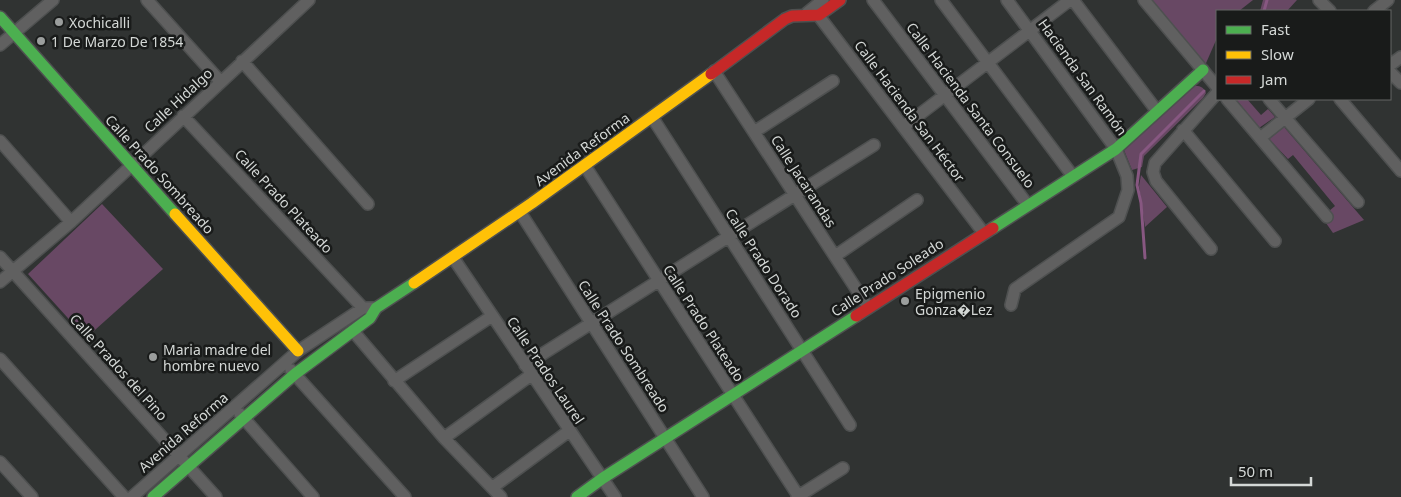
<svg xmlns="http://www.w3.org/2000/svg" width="1401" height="497" font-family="'Noto Sans',sans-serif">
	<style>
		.green { fill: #684864 }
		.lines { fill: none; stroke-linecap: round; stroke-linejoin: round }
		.stream { stroke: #875781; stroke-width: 3 }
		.street-casing { stroke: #4e5050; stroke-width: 14 }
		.fast-casing { stroke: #4e5050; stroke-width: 14 }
		.slow-casing { stroke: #4e5050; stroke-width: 14 }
		.jam-casing { stroke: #4e5050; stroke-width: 14 }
		.street { stroke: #606060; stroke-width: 11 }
		.fast { stroke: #4caf50; stroke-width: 11 }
		.slow { stroke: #ffc107; stroke-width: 11 }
		.jam { stroke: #c62828; stroke-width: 11 }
		.poi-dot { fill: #9b9e9d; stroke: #191b1a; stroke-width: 2 }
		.labels { text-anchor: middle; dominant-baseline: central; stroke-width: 5; stroke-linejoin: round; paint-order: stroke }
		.poi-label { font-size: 14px; fill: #d4d8d6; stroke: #191b1a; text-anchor: start }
		.street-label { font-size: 14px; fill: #d4d8d6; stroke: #191b1a }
	</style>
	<rect width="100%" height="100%" fill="#303332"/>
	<path class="green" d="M1144 0H1253L1239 11H1217V38L1203 70Z
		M1263 0H1297L1287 11H1260Z
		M1193 86C1200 86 1203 86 1206 93L1203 98 1144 156 1142 167 1132 170 1124 150Z
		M1236 99H1247L1261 115 1268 109 1275 117 1259 128Z
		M1284 127 1364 220 1333 233 1326 223 1333 217 1329 211 1335 206 1293 155 1288 159 1269 139Z
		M1141 175 1167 207 1145 227 1139 186Z
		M102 204 163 269 86 338 28 274Z"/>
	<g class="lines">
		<path class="stream" d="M1264 11 1267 0
			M1145 258 1141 203 1137 185 1141 154 1204 91"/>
		<g class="street-casing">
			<path id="street" d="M147 0 220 81
				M873 0 1027 204
				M941 0 1072 175
				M1007 0 1116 149 1127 176 1128 190 1119 217 1015 289 1011 305
				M1073 0 1157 111
				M1144 0 1217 87
				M1319 0 1330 11
				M815 11 983 232
				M1374 11 1388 0
				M807 13 823 0
				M0 45 53 0
				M242 61 368 204
				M1390 65 1401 57
				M714 71 868 307
				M1390 72 1401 83
				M1227 99 1327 217
				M1269 99 1358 202
				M1340 99 1401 171
				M183 116 363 308
				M652 117 850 425
				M903 127 1070 0
				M1183 130 1275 241
				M754 132 833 81
				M1260 138 1309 99
				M0 141 71 222
				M585 166 799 497
				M520 212 703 497
				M1211 249 1156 181 1153 172 1155 163 1217 93
				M835 256 917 200
				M0 257 216 497
				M454 259 615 497
				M0 282 71 222 309 0
				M353 331 444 438 501 497
				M0 359 124 497
				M525 365 874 145
				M291 370 405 497
				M394 381 492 316
				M240 414 313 497
				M444 438 531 375
				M0 462 32 497
				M493 487 569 431
				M132 497 298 351 363 308H376
				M797 497 843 468"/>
		</g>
		<g class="fast-casing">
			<path id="fast" d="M0 17 175 214
				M993 228 1116 149 1203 70
				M153 497 295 374 370 318 376 308 414 283
				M577 497 603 478 856 316"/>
		</g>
		<g class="slow-casing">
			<path id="slow" d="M175 214 298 351
				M414 283 532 203 711 74"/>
		</g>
		<g class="jam-casing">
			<path id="jam" d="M711 74 785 19 792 16 819 15 840 0
				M856 316 993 228"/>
		</g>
		<use href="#street" class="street"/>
		<use href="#fast" class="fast"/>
		<use href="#slow" class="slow"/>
		<use href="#jam" class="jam"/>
	</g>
	<g class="poi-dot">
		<circle cx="59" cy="22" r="5"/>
		<circle cx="41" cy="41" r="5"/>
		<circle cx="905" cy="301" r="5"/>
		<circle cx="153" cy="357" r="5"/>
	</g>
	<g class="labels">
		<g class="poi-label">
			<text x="69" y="22">Xochicalli</text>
			<text x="51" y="41">1 De Marzo De 1854</text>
			<text x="915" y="293">Epigmenio<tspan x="915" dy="16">Gonza�Lez</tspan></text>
			<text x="163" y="349">Maria madre del<tspan x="163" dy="16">hombre nuevo</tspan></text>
		</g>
		<g class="street-label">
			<text transform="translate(1083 77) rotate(54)">Hacienda San Ramón</text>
			<text transform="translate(178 100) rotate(-43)">Calle Hidalgo</text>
			<text transform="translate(971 105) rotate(53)">Calle Hacienda Santa Consuelo</text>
			<text transform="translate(910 111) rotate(53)">Calle Hacienda San Héctor</text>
			<text transform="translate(582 149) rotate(-36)">Avenida Reforma</text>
			<text transform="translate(160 174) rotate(48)">Calle Prado Sombreado</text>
			<text transform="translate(804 181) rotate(57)">Calle Jacarandas</text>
			<text transform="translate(284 201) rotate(47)">Calle Prado Plateado</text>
			<text transform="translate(764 263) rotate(57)">Calle Prado Dorado</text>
			<text transform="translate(887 277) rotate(-33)">Calle Prado Soleado</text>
			<text transform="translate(704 323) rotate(57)">Calle Prado Plateado</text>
			<text transform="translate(624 346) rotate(57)">Calle Prado Sombreado</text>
			<text transform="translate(119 367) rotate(48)">Calle Prados del Pino</text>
			<text transform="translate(546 370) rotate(56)">Calle Prados Laurel</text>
			<text transform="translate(183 432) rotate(-41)">Avenida Reforma</text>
		</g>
	</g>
	<rect x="1216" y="10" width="175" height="90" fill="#191b1a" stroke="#646765"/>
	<rect x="1226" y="26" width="25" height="8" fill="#4caf50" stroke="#646765"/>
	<text x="1261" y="35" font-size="15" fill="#d4d8d6">Fast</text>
	<rect x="1226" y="51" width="25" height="8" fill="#ffc107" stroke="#646765"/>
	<text x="1261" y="60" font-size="15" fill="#d4d8d6">Slow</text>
	<rect x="1226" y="76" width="25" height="8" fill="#c62828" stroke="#646765"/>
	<text x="1261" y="85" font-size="15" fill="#d4d8d6">Jam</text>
	<path d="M1231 477v8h80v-8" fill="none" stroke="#d4d8d6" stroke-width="2.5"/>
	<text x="1238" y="477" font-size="15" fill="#d4d8d6" stroke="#191b1a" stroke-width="4" paint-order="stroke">50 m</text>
</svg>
